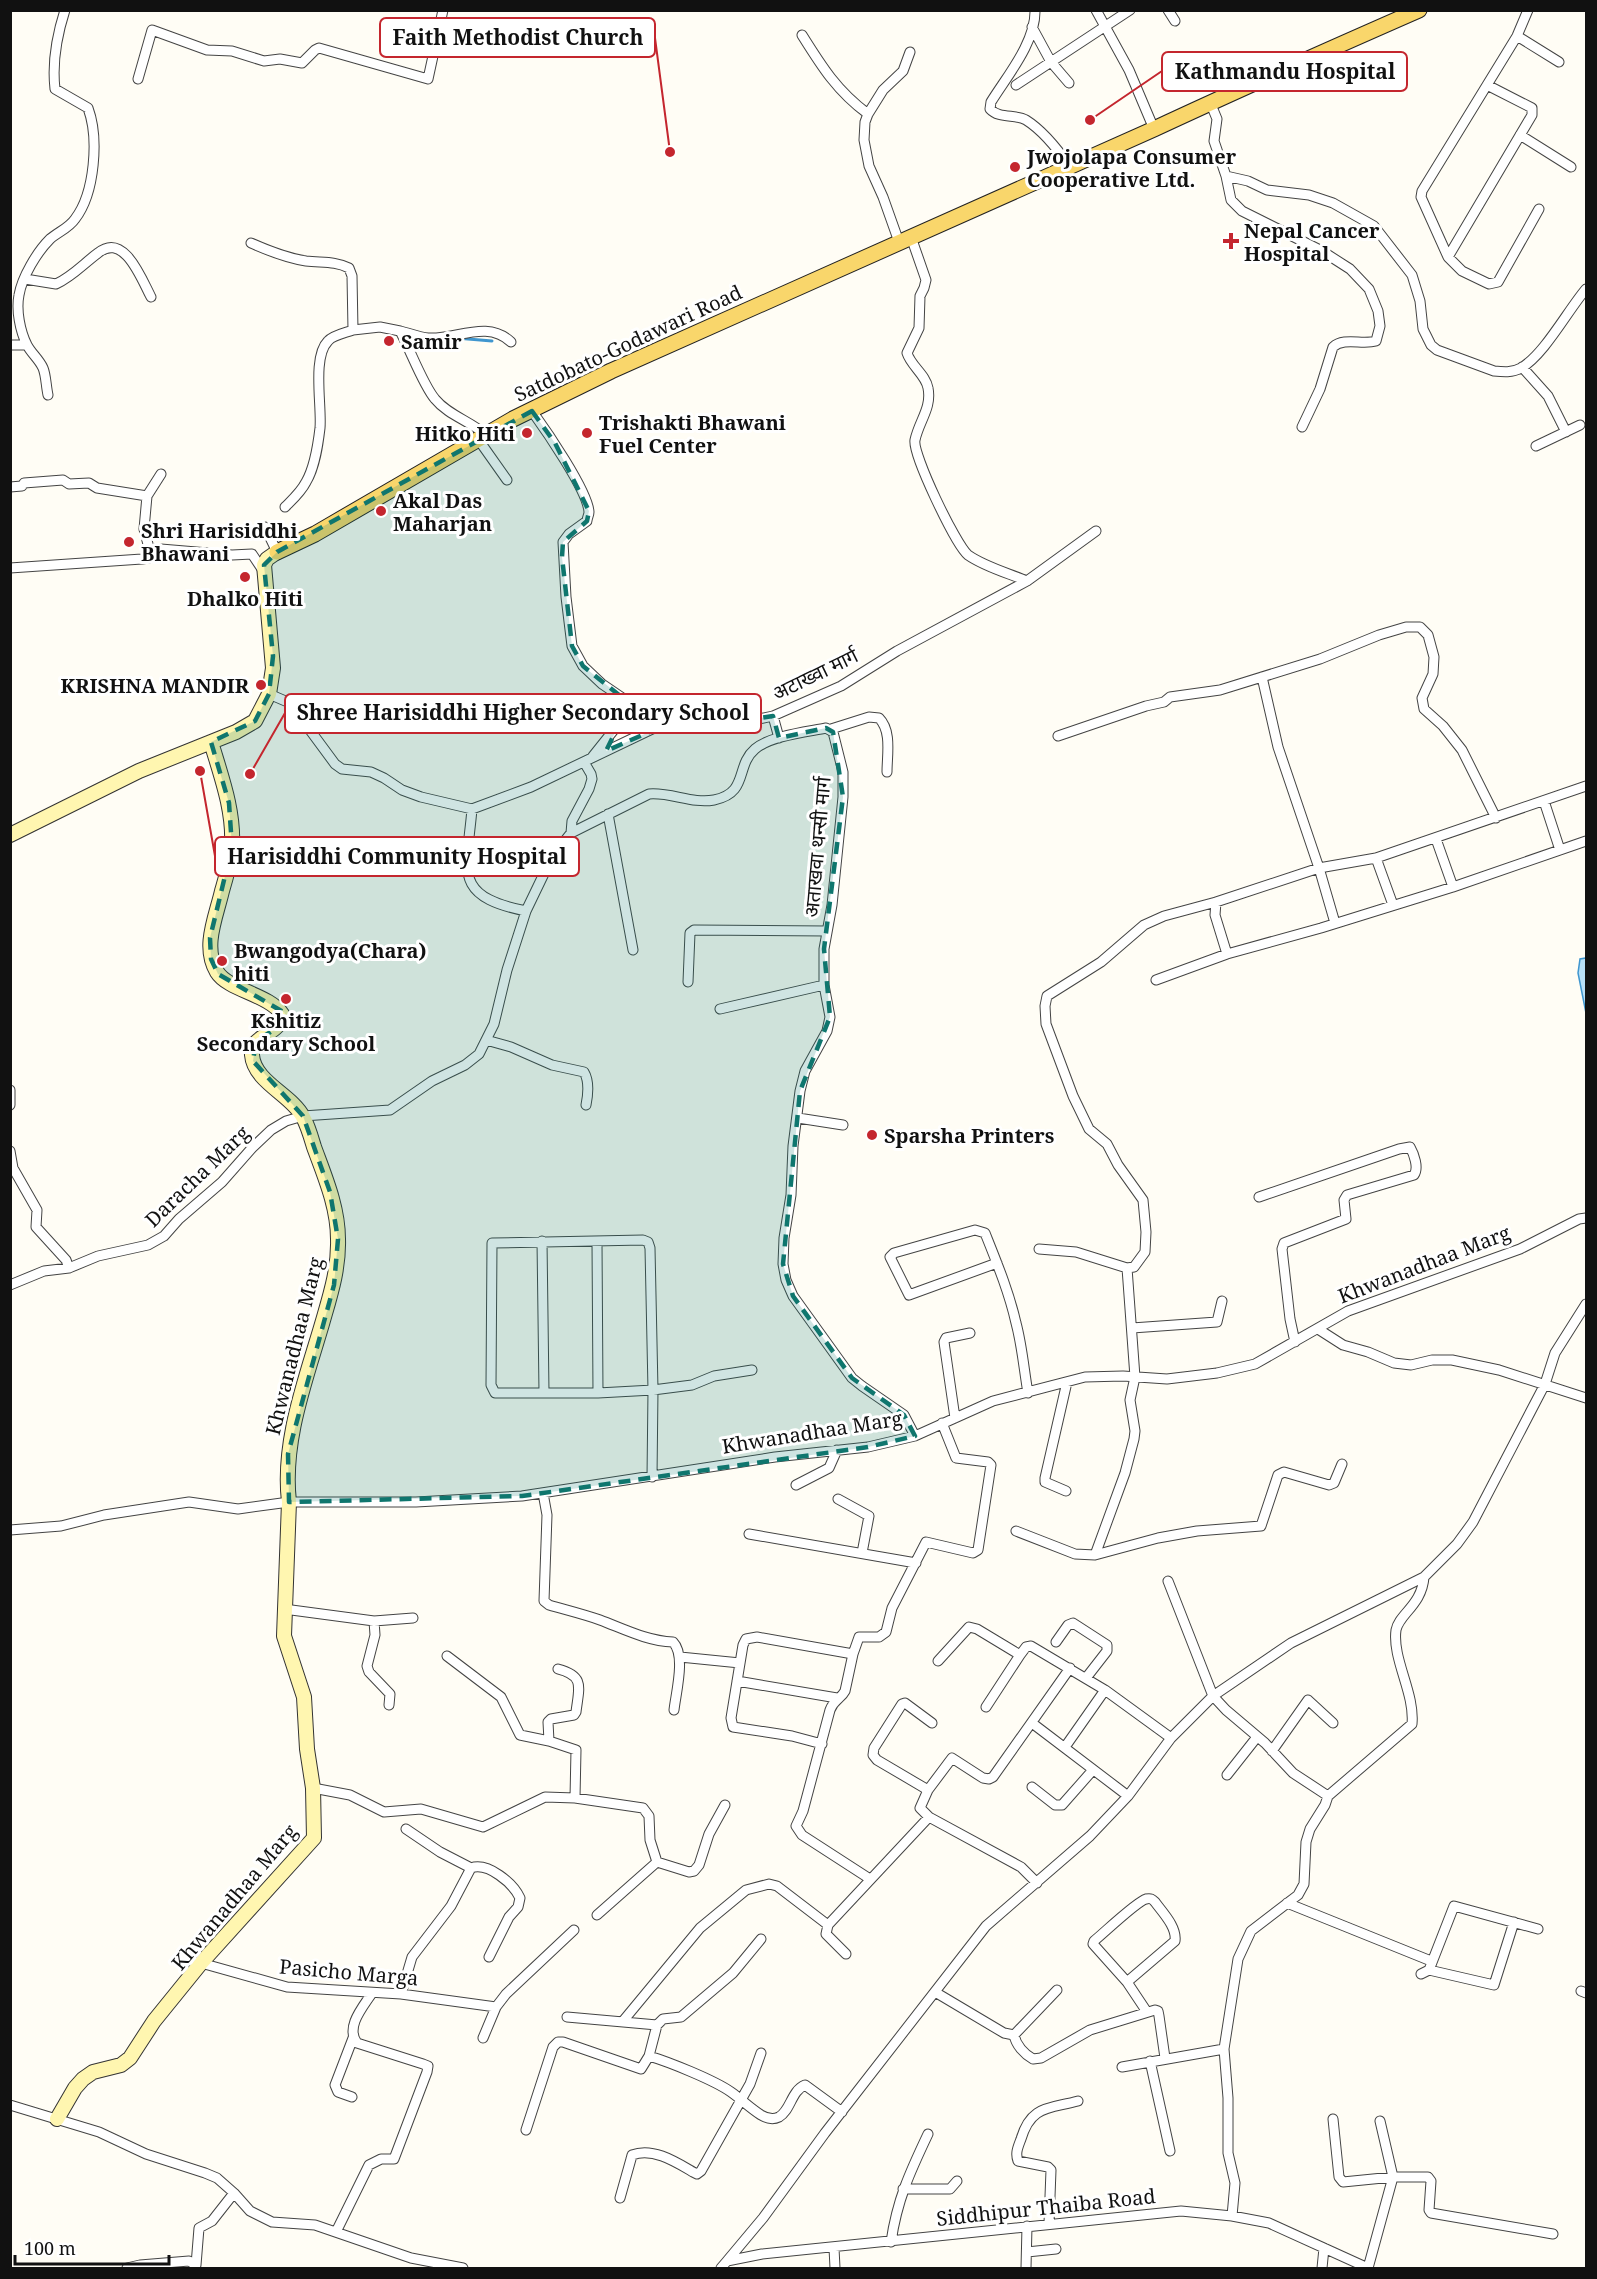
<svg xmlns="http://www.w3.org/2000/svg" width="1597" height="2279" font-family="'Noto Serif','Noto Sans Devanagari',serif">
	<style>
		.water { fill: #b9e0f7; stroke: #3f96cf; stroke-width: 1.5 }
		.lines { fill: none; stroke-linecap: round; stroke-linejoin: round }
		.stream { stroke: #3f96cf; stroke-width: 3 }
		.street-casing { stroke: #444; stroke-width: 11 }
		.secondary-casing { stroke: #333; stroke-width: 16 }
		.primary-casing { stroke: #222; stroke-width: 17 }
		.street { stroke: #fff; stroke-width: 9 }
		.secondary { stroke: #fff6b0; stroke-width: 14 }
		.primary { stroke: #f9d66b; stroke-width: 15 }
		.marked { fill: #0f766e; fill-opacity: 0.2; stroke: #0f766e; stroke-width: 4.5; stroke-dasharray: 12 8; stroke-linejoin: round }
		.poi-dot { fill: #c4262e; stroke: #fff; stroke-width: 2 }
		.labels { text-anchor: middle; dominant-baseline: central; stroke-width: 6; stroke-linejoin: round; paint-order: stroke }
		.poi-label { font-size: 20px; font-weight: bold; fill: #111; stroke: #fff; text-anchor: start }
		.street-label { font-size: 20px; fill: #111; stroke: #fff }
		.leader { fill: none; stroke: #c4262e; stroke-width: 2 }
		.callout-dot { fill: #c4262e; stroke: #fff; stroke-width: 2 }
		.callout { fill: #fff; stroke: #c4262e; stroke-width: 2 }
		.callout-label { font-size: 21px; text-anchor: middle; font-weight: bold; fill: #111 }
	</style>
	<rect width="100%" height="100%" fill="#fffdf5"/>
	<path class="water" d="M1586 958V1013L1578 973 1580 959Z"/>
	<g class="lines">
		<path class="stream" d="M408 337C420 344 433 353 444 340
			M456 338 492 341"/>
		<g class="street-casing">
			<path id="street" d="M1035 10C1036 42 1007 76 991 102L990 109C999 119 1016 114 1026 120 1042 130 1059 151 1070 167
				M1096 10 1129 70 1154 129
				M1168 10 1175 21
				M1528 10 1517 36 1422 191 1421 197 1448 257 1462 271 1489 284 1498 282 1539 209
				M1032 27 1051 62 1069 83
				M802 35C822 67 837 91 868 114
				M1517 36 1559 62
				M138 79 152 30 207 50 232 51 264 61 280 59 302 63 315 50 319 48 428 79 443 10
				M1016 85 1130 10
				M1210 102 1217 119 1214 141 1226 176 1248 181 1267 190 1309 195 1333 203 1374 226 1412 275 1420 301 1423 329 1431 345 1437 350 1494 371C1503 372 1512 373 1521 368 1544 355 1568 310 1586 289
				M1520 135 1571 167
				M1226 176 1231 200 1242 211 1322 251 1350 269 1369 289 1378 311 1380 326 1376 341C1362 345 1344 337 1333 347L1320 389 1302 427
				M911 237 926 280 924 288 920 296 919 328 907 353C911 366 926 375 928 388 932 408 919 421 915 440 912 454 956 545 968 555 985 567 1008 573 1027 581
				M899 242 883 197 869 166 864 140 865 122 868 114 883 90 903 71 910 52
				M251 243C269 251 286 258 306 261 322 263 335 261 349 268L352 276 353 330C345 333 333 335 328 341 312 357 322 406 320 428 318 445 315 467 306 482 301 492 293 499 285 507
				M1448 257 1532 115V108L1487 85
				M25 279 56 284C73 276 83 264 98 253 124 232 141 278 151 297
				M353 330 380 327 400 331
				M10 345H27
				M1522 367 1548 396 1566 432
				M48 395C46 386 46 375 43 368 39 359 31 353 27 345 20 331 16 310 19 295 22 277 37 252 50 239 58 232 69 228 75 219 95 193 99 138 88 108L55 89C52 63 57 35 65 10
				M532 411C545 429 588 491 589 512 589 515 587 518 587 521L569 534 563 542 566 597 572 646 583 666 602 684 624 699 625 712 621 721 593 756
				M486 435C470 421 448 415 435 399 423 385 410 349 400 331 409 333 419 337 428 338 456 340 487 319 511 342
				M478 439 507 480
				M1536 446 1580 425
				M10 487 22 486 24 483 63 480 69 484 89 483 97 488 147 496
				M265 527 277 552
				M149 548 144 529 147 496 161 474
				M10 568 142 559 149 558V548L232 555 252 554 264 572
				M1262 677 1278 747 1319 868 1376 858 1586 786
				M269 694 290 703 335 764 342 769 371 772 384 778 402 790 421 797 472 809 531 787 669 721 688 715 729 723 750 721 773 716 841 686 897 651 1027 581 1096 531
				M773 716 779 738
				M831 729 869 717 879 718C892 731 887 755 887 772
				M1058 736 1146 706 1164 702 1170 697 1220 690 1320 659 1379 635 1406 627H1420L1428 635 1434 657 1433 674 1422 698 1424 709 1443 726 1462 750 1496 818
				M1544 801 1560 850
				M472 809C467 870 451 896 526 911
				M608 814 633 950
				M571 833 572 821 589 789 592 779 591 774 584 762
				M1436 839 1453 887
				M1376 858 1393 905
				M1216 902 1319 868 1335 923
				M1227 954 1215 915 1216 902 1164 916 1144 925 1101 962 1047 996 1045 1006 1046 1024 1073 1096 1089 1129 1107 1144 1118 1165 1143 1200 1146 1232 1145 1252 1134 1267 1127 1268 1135 1377 1130 1400 1135 1431 1134 1439 1125 1473 1095 1555 1158 1538 1197 1531 1261 1526 1278 1475 1284 1472 1329 1485 1334 1483 1342 1464
				M1156 980 1227 954 1321 928 1453 887 1586 841
				M688 982 690 933 694 930 827 931
				M720 1009 824 985
				M486 1040 511 1047 552 1065 584 1072C590 1082 588 1095 586 1105
				M10 1090V1105
				M798 1118 843 1125
				M10 1151 13 1168 37 1210 36 1227 66 1260 69 1268
				M1259 1197 1399 1149 1410 1147C1414 1154 1419 1168 1414 1175L1347 1195 1344 1200 1346 1219 1284 1243 1282 1249 1290 1319 1295 1342
				M542 1241 544 1392
				M597 1242 598 1393
				M1039 1249 1076 1252 1127 1268
				M997 1263 909 1295 890 1257 894 1253 975 1230 985 1233C997 1263 1009 1292 1016 1323 1022 1345 1024 1370 1028 1393
				M10 1285 44 1271 69 1268 98 1256 148 1245 164 1236 179 1219 222 1182 252 1148 271 1130 286 1121 303 1116 390 1110 432 1081 465 1065 479 1054 494 1024 507 970 526 911 552 857 571 833 649 794C671 792 692 804 714 800 749 793 735 766 755 749 770 736 806 732 826 728L833 732 843 772V797L832 905 824 949V985L830 1017 827 1031 805 1071 800 1091 793 1146 791 1195 784 1238 783 1264 786 1280 793 1296 852 1378 862 1386 904 1415 915 1436
				M1132 1328 1217 1322 1222 1301
				M1318 1329 1343 1345 1368 1352 1394 1363 1411 1365 1432 1360H1452L1499 1370 1586 1398
				M955 1418 944 1342 946 1338 970 1333
				M652 1477 653 1390 650 1248 648 1242 643 1240 492 1243 491 1385 495 1393H598L653 1390 692 1385 714 1376 752 1370
				M796 1485 829 1468 837 1450
				M1066 1491 1045 1482V1478L1067 1382
				M543 1493 547 1515 544 1601 549 1605C566 1610 583 1614 600 1620 624 1629 647 1641 673 1642 686 1655 676 1692 674 1710
				M838 1499 869 1516 862 1553
				M10 1530 61 1526 104 1515 189 1502 238 1509 289 1502H416L522 1496 775 1457 868 1447 915 1436 993 1401 1085 1377 1123 1376 1167 1379 1217 1373 1255 1364 1348 1311 1520 1249 1579 1219 1586 1218
				M1016 1531 1075 1554 1095 1555
				M749 1534 916 1563
				M1168 1581 1213 1696 1226 1710 1265 1743 1293 1773 1328 1796 1325 1805 1310 1829 1306 1842 1304 1884 1298 1895 1251 1931 1238 1959 1224 2049 1228 2098V2153L1235 2183 1232 2216
				M284 1609 374 1621 413 1618
				M374 1621 375 1635 367 1666 369 1672 390 1694 389 1705
				M1056 1642 1068 1625 1073 1623 1107 1645V1651L1086 1678
				M447 1656 501 1697 520 1735 549 1741 576 1750 575 1798
				M680 1657 740 1663
				M938 1661 969 1627 977 1629 1020 1655 1026 1647 1031 1646 1105 1690 1171 1738
				M737 1681 837 1698
				M986 1707 1020 1655
				M1032 1723 1128 1796
				M549 1741 548 1722 551 1719 574 1715 576 1712C579 1687 585 1676 558 1669
				M822 1744 792 1736 733 1727 731 1718 743 1645 746 1639 757 1637 853 1654
				M1065 1747 1105 1690
				M1272 1751 1308 1700 1333 1723
				M1227 1775 1257 1737
				M1032 1787 1055 1805H1062L1092 1771
				M313 1788 350 1795 384 1812 421 1809 483 1827 545 1797 575 1798 643 1808 649 1816 650 1840 657 1862 689 1872 694 1871 699 1865 709 1834 725 1805
				M928 1790 877 1760 873 1755 874 1748 902 1704 905 1703 932 1723
				M1328 1796 1412 1724C1415 1693 1392 1659 1396 1630 1399 1614 1422 1605 1424 1577
				M406 1829 440 1852 471 1868
				M870 1879 802 1835 796 1826 803 1811 830 1710C834 1699 841 1699 845 1691L853 1654 859 1637H879L886 1632 892 1608 926 1542 973 1553 978 1550 991 1465 988 1462 956 1458 942 1423
				M1037 1883 1021 1867 929 1817 920 1808 928 1790 952 1758 983 1778 989 1779 993 1777 1070 1668
				M1287 1903 1431 1961
				M597 1915 657 1862
				M846 1954 826 1934 828 1925 929 1817
				M201 1963 287 1987 401 1994 496 2007
				M1429 1970 1494 1985 1514 1922
				M1421 1974 1429 1970 1454 1906 1538 1929
				M1127 1982 1175 1941C1177 1927 1163 1913 1155 1902 1152 1899 1151 1898 1146 1899 1136 1902 1104 1933 1094 1941L1093 1944 1127 1982 1147 2012
				M1057 1990 1014 2035C1016 2045 1024 2054 1033 2059L1041 2058 1090 2030 1155 2010 1158 2011 1159 2016 1165 2058
				M1581 1991 1586 1993
				M935 1992 1004 2033 1014 2035
				M401 1994 412 1957 451 1906 471 1868C488 1862 513 1883 520 1898L518 1907 509 1917 489 1957
				M567 2017 657 2025 649 2056C669 2062 714 2080 731 2092 741 2099 750 2108 761 2115 766 2118 773 2120 779 2117 791 2110 791 2091 805 2085L842 2112
				M623 2021 700 1928 746 1890 769 1884 777 1886 828 1925
				M657 2025 663 2019 681 2017 733 1973 761 1939
				M483 2038 496 2007 506 1994 574 1930
				M1150 2061 1170 2151
				M1122 2067 1224 2049
				M352 2097 338 2092 335 2085 353 2038
				M10 2105 99 2132 146 2154 205 2173 217 2178 234 2193 250 2211 272 2222 315 2225 411 2258 463 2268
				M1333 2119 1339 2177 1343 2182 1393 2177H1428L1431 2181 1429 2210 1431 2213 1553 2234
				M526 2130 553 2047 558 2042H563L641 2069 649 2056
				M903 2189H950L957 2181
				M620 2198 631 2159 632 2155C653 2147 676 2162 693 2172L697 2174 701 2171 750 2084 761 2053
				M1049 2223 1051 2170 1048 2167 1018 2161C1015 2153 1018 2147 1021 2139 1031 2105 1049 2109 1078 2101
				M336 2232 369 2165 381 2159H394L427 2072 428 2066 423 2064 357 2043C345 2027 363 2007 372 1993
				M891 2242C897 2200 910 2172 928 2134
				M834 2248 835 2268
				M1027 2252 1056 2249
				M727 2261 763 2218 825 2133 986 1926 1090 1836 1128 1796 1171 1738 1213 1696 1291 1643 1424 1577 1457 1544 1473 1522 1545 1384 1555 1353 1586 1304
				M127 2268 140 2265 189 2261 196 2265 199 2228 212 2221 234 2193
				M721 2268 727 2261 762 2254 1181 2211 1232 2216 1269 2223 1368 2268
				M1026 2268 1027 2226
				M1322 2268 1324 2248
				M1368 2268 1393 2177 1380 2121"/>
		</g>
		<g class="secondary-casing">
			<path id="secondary" d="M10 835 139 771 236 732 255 721 269 694 273 668 264 565 267 559 277 552
				M57 2119 75 2088 83 2079 93 2072 121 2065 130 2058 154 2021 201 1963 314 1838 313 1788 307 1749 304 1697 284 1636 289 1502C282 1442 305 1382 322 1324 330 1296 339 1269 338 1239 338 1207 325 1177 314 1147 311 1137 308 1126 303 1117 292 1095 254 1082 252 1055 250 1034 282 1035 282 1014 270 995 228 990 217 972 202 947 216 917 222 891 226 877 231 861 232 846 234 810 221 776 211 742"/>
		</g>
		<g class="primary-casing">
			<path id="primary" d="M277 552 315 534 513 419 611 371 1154 129C1242 88 1330 49 1419 10"/>
		</g>
		<use href="#street" class="street"/>
		<use href="#secondary" class="secondary"/>
		<use href="#primary" class="primary"/>
	</g>
	<path class="marked" d="M532 411 555 443 589 511 587 521 563 542 562 557 572 646 583 666 624 699 625 712 606 751 688 715 729 723 773 716 779 738 826 728 833 732 843 797 824 949 830 1017 800 1091 783 1264 793 1296 852 1378 904 1415 915 1436 868 1447 522 1496 289 1502 288 1454 334 1285 338 1239 330 1192 303 1116 253 1061 256 1041 277 1028 285 1013 218 974 211 959 210 938 232 847 229 803 211 742 255 721 269 694 273 656 264 565 277 552Z"/>
	<g class="poi-dot">
		<circle cx="1015" cy="167" r="6"/>
		<path d="M1228 232h6v6h6v6h-6v6h-6v-6h-6v-6h6z"/>
		<circle cx="389" cy="341" r="6"/>
		<circle cx="527" cy="433" r="6"/>
		<circle cx="587" cy="433" r="6"/>
		<circle cx="381" cy="511" r="6"/>
		<circle cx="129" cy="542" r="6"/>
		<circle cx="245" cy="577" r="6"/>
		<circle cx="261" cy="685" r="6"/>
		<circle cx="222" cy="961" r="6"/>
		<circle cx="286" cy="999" r="6"/>
		<circle cx="872" cy="1135" r="6"/>
	</g>
	<g class="labels">
		<g class="poi-label">
			<text x="1027" y="156">Jwojolapa Consumer<tspan x="1027" dy="23">Cooperative Ltd.</tspan></text>
			<text x="1244" y="230">Nepal Cancer<tspan x="1244" dy="23">Hospital</tspan></text>
			<text x="401" y="341">Samir</text>
			<text x="599" y="422">Trishakti Bhawani<tspan x="599" dy="23">Fuel Center</tspan></text>
			<text x="515" y="433" text-anchor="end">Hitko Hiti</text>
			<text x="393" y="500">Akal Das<tspan x="393" dy="23">Maharjan</tspan></text>
			<text x="141" y="530">Shri Harisiddhi<tspan x="141" dy="23">Bhawani</tspan></text>
			<text x="245" y="598" text-anchor="middle">Dhalko Hiti</text>
			<text x="249" y="685" text-anchor="end">KRISHNA MANDIR</text>
			<text x="234" y="950">Bwangodya(Chara)<tspan x="234" dy="23">hiti</tspan></text>
			<text x="286" y="1020" text-anchor="middle">Kshitiz<tspan x="286" dy="23">Secondary School</tspan></text>
			<text x="884" y="1135">Sparsha Printers</text>
		</g>
		<g class="street-label">
			<text transform="translate(628 343) rotate(-25)">Satdobato-Godawari Road</text>
			<text transform="translate(815 674) rotate(-26)">अटाख्वा मार्ग</text>
			<text transform="translate(817 847) rotate(-85)">अताखवा थन्सी मार्ग</text>
			<text transform="translate(197 1176) rotate(-44)">Daracha Marg</text>
			<text transform="translate(1424 1264) rotate(-21)">Khwanadhaa Marg</text>
			<text transform="translate(294 1346) rotate(-76)">Khwanadhaa Marg</text>
			<text transform="translate(812 1432) rotate(-9)">Khwanadhaa Marg</text>
			<text transform="translate(234 1897) rotate(-50)">Khwanadhaa Marg</text>
			<text transform="translate(349 1972) rotate(5)">Pasicho Marga</text>
			<text transform="translate(1046 2207) rotate(-6)">Siddhipur Thaiba Road</text>
		</g>
	</g>
	<path class="leader" d="M670 152L655 38M1090 120L1162 71M250 774L285 713M200 771L215 856"/>
	<g class="callout-dot">
		<circle cx="670" cy="152" r="6"/>
		<circle cx="1090" cy="120" r="6"/>
		<circle cx="250" cy="774" r="6"/>
		<circle cx="200" cy="771" r="6"/>
	</g>
	<g class="callout">
		<rect x="380" y="18" width="275" height="39" rx="6"/>
		<rect x="1162" y="52" width="245" height="39" rx="6"/>
		<rect x="285" y="694" width="476" height="39" rx="6"/>
		<rect x="215" y="837" width="364" height="39" rx="6"/>
	</g>
	<g class="callout-label">
		<text x="518" y="45">Faith Methodist Church</text>
		<text x="1285" y="79">Kathmandu Hospital</text>
		<text x="523" y="720">Shree Harisiddhi Higher Secondary School</text>
		<text x="397" y="864">Harisiddhi Community Hospital</text>
	</g>
	<rect width="1597" height="2279" fill="none" stroke="#111111" stroke-width="24"/>
	<path d="M15 2255v9h154v-9" fill="none" stroke="#111111" stroke-width="3"/>
	<text x="24" y="2255" font-size="18" fill="#111111" stroke="#ffffff" stroke-width="4.5" paint-order="stroke">100 m</text>
</svg>
